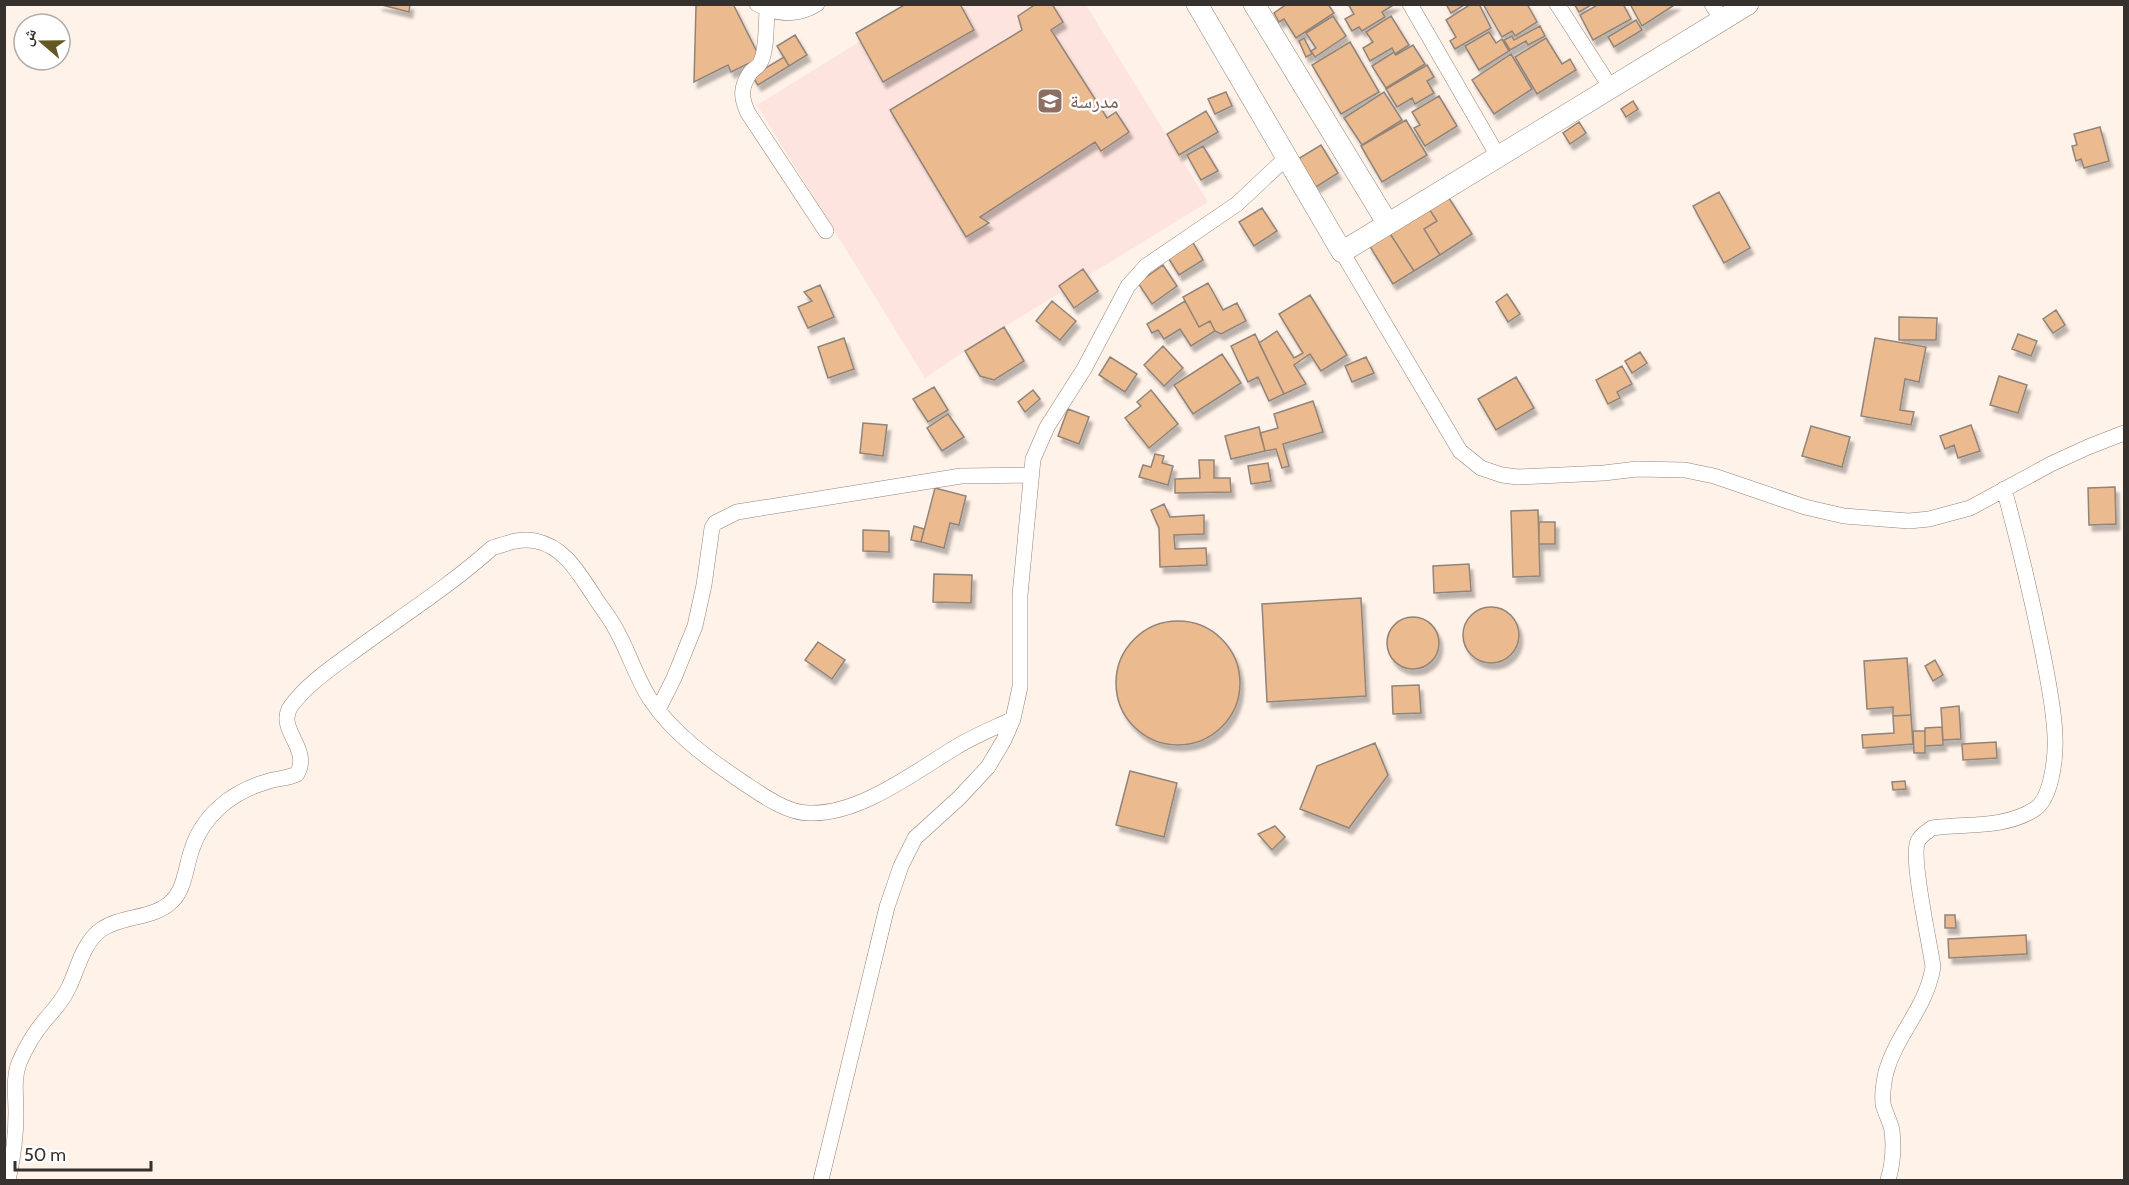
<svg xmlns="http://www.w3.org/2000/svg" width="2129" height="1185" font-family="Cabin,'Noto Naskh Arabic',sans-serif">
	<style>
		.education { fill: #fee4de }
		.building { fill: #ecba8f; stroke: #918479; stroke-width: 1.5; filter: url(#shadow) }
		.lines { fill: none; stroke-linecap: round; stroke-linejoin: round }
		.street-casing { stroke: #92847a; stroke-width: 16 }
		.secondary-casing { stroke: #92847a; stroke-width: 22 }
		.street { stroke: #fff; stroke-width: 15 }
		.secondary { stroke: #fff; stroke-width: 21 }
		.labels { text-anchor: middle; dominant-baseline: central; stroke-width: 5; stroke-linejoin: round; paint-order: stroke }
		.education-label { font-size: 20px; fill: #785e54; stroke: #fff; text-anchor: start }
	</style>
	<defs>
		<filter id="shadow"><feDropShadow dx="3.5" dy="6" stdDeviation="1.5" flood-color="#0004"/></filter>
	</defs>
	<rect width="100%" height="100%" fill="#fff2e9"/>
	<path class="education" d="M919 5H1086L1208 202 965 351 925 378 757 105Z"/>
	<path class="building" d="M378 4H410L409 12Z
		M700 4H733L760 58 731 72 728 65 694 82 696 6Z
		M906 4H960L974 30 883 82 856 33Z
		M1036 4H1052L1063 22 1051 30 1107 118 1116 112 1129 132 1101 151 1095 142 980 217 989 223 966 237 890 110 1022 30 1018 16Z
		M1287 4H1328L1334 13 1296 38 1284 19 1279 22 1274 13Z
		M1348 4H1395L1382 12 1385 17 1362 31 1359 27 1352 31 1345 19 1354 14Z
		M1446 4H1466L1451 13Z
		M1471 4H1479L1491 28 1455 49 1450 41 1456 37 1446 20Z
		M1483 4H1527L1537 22 1515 36 1512 31 1502 37Z
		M1574 4H1593L1579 12Z
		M1599 4H1623L1631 19 1593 40 1580 15Z
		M1630 4H1676L1642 26Z
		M1333 16 1346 36 1315 57 1311 51 1316 48 1306 33Z
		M1391 16 1409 45 1395 54 1392 48 1370 61 1363 48 1373 42 1366 32Z
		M1636 20 1642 30 1614 47 1608 37Z
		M1540 26 1545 36 1528 45 1526 41 1510 50 1504 40 1512 36 1514 40Z
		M1489 32 1496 43 1502 39 1509 51 1479 70 1465 46Z
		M795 35 807 55 789 66 777 46Z
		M1304 38 1312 54 1306 57 1299 41Z
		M1546 38 1562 64 1570 59 1576 70 1537 94 1515 57Z
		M1350 42 1379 92 1341 114 1312 65Z
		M1413 45 1425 64 1386 88 1372 66 1394 52 1396 55Z
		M1511 54 1532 89 1494 114 1472 80Z
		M784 57 789 66 758 85 752 76Z
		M1427 65 1434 77 1427 81 1434 93 1415 104 1412 98 1397 107 1386 89Z
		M1226 92 1232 106 1215 114 1208 99Z
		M1384 92 1402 120 1362 145 1344 118Z
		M1439 96 1457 126 1425 146 1414 128 1420 125 1412 112Z
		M1633 101 1638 109 1626 117 1621 109Z
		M1206 111 1218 132 1179 155 1167 134Z
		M1406 120 1427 155 1382 182 1361 146Z
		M1579 122 1586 133 1570 144 1563 133Z
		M2100 127 2109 161 2084 168 2081 159 2076 161 2072 146 2077 145 2074 134Z
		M1321 145 1338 173 1316 187 1298 159Z
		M1203 146 1218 171 1201 180 1187 155Z
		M1719 192 1750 248 1724 263 1693 206Z
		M1447 195 1472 234 1440 255 1424 229 1437 221 1428 207Z
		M1428 207 1437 221 1424 229 1440 255 1414 271 1389 232Z
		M1262 208 1277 231 1254 246 1239 222Z
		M1389 232 1414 271 1393 284 1369 245Z
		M1192 241 1203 260 1179 275 1167 256Z
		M1163 265 1177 286 1152 304 1138 283Z
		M1083 269 1098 291 1074 308 1059 286Z
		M1208 283 1223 310 1237 303 1246 321 1221 334 1215 331 1210 321 1199 327 1183 297Z
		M820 285 834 317 808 328 798 307 812 301 804 292Z
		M1507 294 1520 314 1508 322 1496 302Z
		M1310 295 1347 355 1321 371 1310 354 1294 365 1306 384 1284 394 1259 343 1277 331 1294 358 1303 353 1279 314Z
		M1052 301 1076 321 1060 340 1036 321Z
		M1185 301 1199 327 1210 321 1215 331 1191 346 1180 329 1164 339 1158 330 1152 333 1147 324Z
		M2056 310 2065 325 2053 333 2043 319Z
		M1899 317 1937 318 1936 340H1899Z
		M1004 327 1024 361 994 380 980 376 965 351Z
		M1255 334 1284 394 1269 401 1258 377 1248 382 1231 346Z
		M2018 334 2037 341 2031 356 2012 349Z
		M844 338 854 369 828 378 818 347Z
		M1875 338 1926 347 1919 382 1905 379 1900 410 1914 412 1911 425 1861 416Z
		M1163 346 1183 368 1164 386 1144 365Z
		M1640 352 1647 363 1632 373 1625 361Z
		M1222 354 1241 383 1193 414 1174 385Z
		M1110 357 1137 374 1125 392 1099 375Z
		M1366 357 1374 373 1352 382 1345 366Z
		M1622 366 1632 384 1617 392 1620 398 1608 404 1596 380Z
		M1999 376 2027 385 2018 413 1990 405Z
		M1516 377 1534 408 1496 430 1478 399Z
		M934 387 948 410 928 422 913 399Z
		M1033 390 1040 399 1025 412 1018 402Z
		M1151 390 1178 424 1149 448 1125 418 1141 406 1137 402Z
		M1313 401 1323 432 1283 444 1289 466 1282 468 1276 449 1265 451 1260 433 1278 428 1274 414Z
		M1068 409 1089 417 1079 444 1058 436Z
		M948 414 964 437 942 451 927 428Z
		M863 423 887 425 883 456 860 453Z
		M1971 425 1980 451 1958 458 1954 445 1945 449 1940 436Z
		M1811 426 1850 437 1842 467 1802 456Z
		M1259 427 1265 451 1231 459 1225 436Z
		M1155 454 1164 456 1162 463 1173 466 1168 485 1139 477 1143 465 1151 467Z
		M1199 460H1214V478H1230L1231 492 1175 493V479L1200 478Z
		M1268 463 1271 481 1251 484 1248 466Z
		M2115 487 2116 524 2089 525 2088 488Z
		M935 488 966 496 959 525 950 523 944 548 921 542Z
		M1164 504 1170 517 1204 515V534L1174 535 1175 549 1206 548 1207 565 1160 567 1159 528 1151 510Z
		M1538 510 1540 576 1513 577 1511 511Z
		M1539 522H1555V544H1539Z
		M914 526 924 529 921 542 911 540Z
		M863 530 889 531V552L863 551Z
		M1469 564 1471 591 1434 593 1433 566Z
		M934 574 972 575 971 603 933 602Z
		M1361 598 1366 696 1267 702 1262 604Z
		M1463 635a28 28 0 1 1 56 0a28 28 0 1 1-56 0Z
		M1387 643a26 26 0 1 1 52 0a26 26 0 1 1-52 0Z
		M1116 683a62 62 0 1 1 124 0a62 62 0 1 1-124 0Z
		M818 642 845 660 832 679 805 660Z
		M1907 658 1911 715 1893 716V707L1867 709 1864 661Z
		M1935 660 1943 675 1933 681 1925 666Z
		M1419 685 1421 713 1393 714 1392 686Z
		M1959 706 1961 739 1943 740 1941 708Z
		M1911 715 1913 744 1863 748 1862 735 1894 733 1893 716Z
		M1942 727 1943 745 1925 746V728Z
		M1913 731H1925V753H1914Z
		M1996 742 1997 758 1963 760 1962 744Z
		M1375 743 1388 775 1349 828 1300 809 1317 766Z
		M1130 771 1177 783 1164 837 1116 825Z
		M1905 781 1906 789 1893 790 1892 782Z
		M1275 826 1285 837 1272 850 1258 834Z
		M1945 915H1955L1956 928H1945Z
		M2026 935 2027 954 1949 958 1948 939Z"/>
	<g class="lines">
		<g class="street-casing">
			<path id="street" d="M757 4C778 15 798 16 817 4
				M1410 4 1498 156
				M1557 4 1611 88
				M1712 4 1722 20
				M767 10C766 23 767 52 760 63 758 67 753 69 750 73 740 88 741 98 748 113L826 231
				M1342 252 1460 451 1481 468 1502 475 1518 477 1604 473 1637 469 1685 470 1714 476 1805 507 1844 516 1909 521 1929 519 1970 508 2051 464 2088 447 2124 433
				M658 710 674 678 695 626 704 585 712 528 715 523 737 512 961 476 1030 475
				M8 1180C13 1158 16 1136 16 1113 16 1096 13 1079 19 1063 25 1049 35 1032 45 1020 54 1010 63 1000 69 987 78 968 83 942 102 929 123 915 156 919 173 900 185 888 186 865 192 849 203 815 232 792 266 782 276 778 287 779 297 774 312 748 275 729 291 706 308 683 334 666 357 649 402 616 451 585 492 548 507 543 520 538 536 541 565 547 579 574 594 596 600 606 608 615 614 626 628 649 635 676 650 699 672 733 711 761 744 783 762 795 787 813 809 813 859 815 915 772 956 747 974 736 994 728 1013 719
				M821 1180 887 907 901 866 915 838 959 798 988 767 1004 740 1013 719 1020 687V595L1033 459 1047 427 1084 369 1128 286 1146 266 1237 204 1286 158
				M1888 1180C1893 1164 1894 1148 1892 1130 1890 1121 1885 1113 1883 1104 1882 1094 1884 1081 1886 1072 1897 1033 1926 1009 1933 967 1930 943 1910 857 1918 841 1921 835 1927 832 1932 828 1966 823 2004 829 2035 809 2052 798 2056 755 2055 736 2054 708 2048 681 2043 654 2032 599 2019 544 2004 489"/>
		</g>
		<g class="secondary-casing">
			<path id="secondary" d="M1197 4 1342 252 1748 4
				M1254 4 1388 224"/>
		</g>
		<use href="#street" class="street"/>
		<use href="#secondary" class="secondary"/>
	</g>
	<defs>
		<g id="school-square" transform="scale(1.35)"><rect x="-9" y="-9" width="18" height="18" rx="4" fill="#8d6e63" stroke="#fff"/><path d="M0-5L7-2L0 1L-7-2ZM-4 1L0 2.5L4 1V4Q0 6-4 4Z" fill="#fff"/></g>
	</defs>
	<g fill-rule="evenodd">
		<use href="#school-square" x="1050" y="101"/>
	</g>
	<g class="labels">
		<g class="education-label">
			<text x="1070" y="101">مدرسة</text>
		</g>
	</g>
	<rect width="2129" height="1185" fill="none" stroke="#37312d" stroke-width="12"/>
	<g transform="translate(42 42) rotate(290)"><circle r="28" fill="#ffffff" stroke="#afadab" stroke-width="1.5"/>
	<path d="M0-4.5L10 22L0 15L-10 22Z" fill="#635723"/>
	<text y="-9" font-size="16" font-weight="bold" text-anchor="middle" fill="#37312d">ش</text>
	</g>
	<path d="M15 1161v9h136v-9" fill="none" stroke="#37312d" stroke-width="3"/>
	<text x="24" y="1161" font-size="18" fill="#37312d" stroke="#ffffff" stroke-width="4.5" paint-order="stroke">50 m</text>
</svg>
